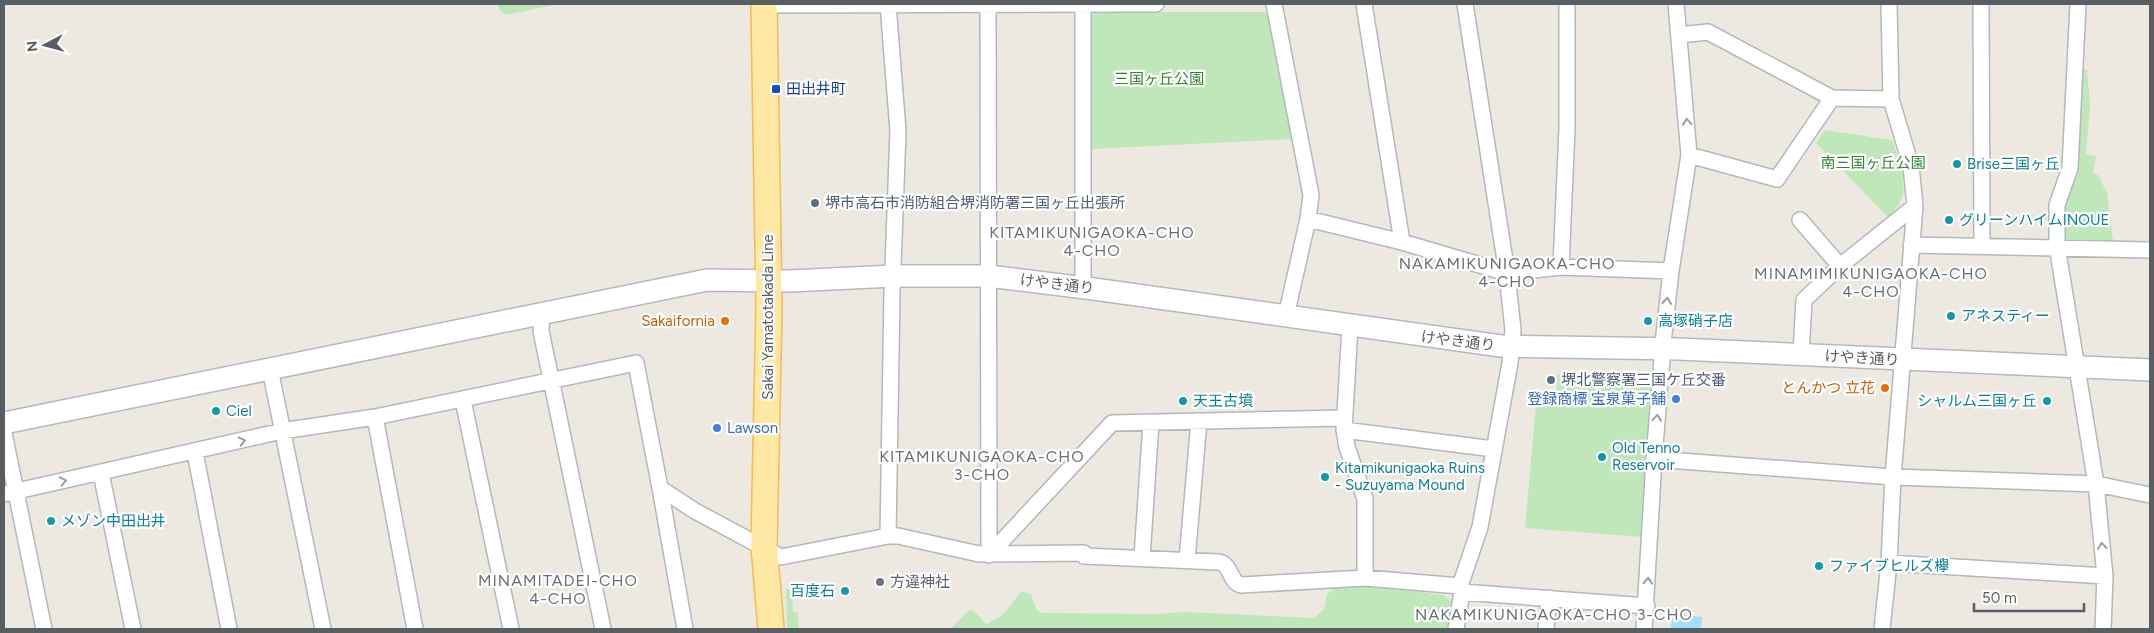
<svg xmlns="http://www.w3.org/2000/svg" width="2154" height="633" font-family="Figtree,'Noto Sans JP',sans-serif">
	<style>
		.green { fill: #bfe7ba }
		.water { fill: #9fdfff }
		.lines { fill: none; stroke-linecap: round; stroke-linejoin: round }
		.street-casing { stroke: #b3b8bc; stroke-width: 18 }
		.secondary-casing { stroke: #b4b9be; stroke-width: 24 }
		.primary-casing { stroke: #fbb84b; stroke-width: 28 }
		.street { stroke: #fff; stroke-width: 15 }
		.secondary { stroke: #fff; stroke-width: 21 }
		.primary { stroke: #ffe7a4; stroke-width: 25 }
		.oneway { stroke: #9b9ea1 }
		.transit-dot { fill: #1a4fb4; stroke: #fff; stroke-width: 2 }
		.culture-dot { fill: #0f9aa8; stroke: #fff; stroke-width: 2 }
		.service-dot { fill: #5c6f8a; stroke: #fff; stroke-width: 2 }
		.food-dot { fill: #e8710a; stroke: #fff; stroke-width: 2 }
		.shop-dot { fill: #3f7fe0; stroke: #fff; stroke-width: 2 }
		.worship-dot { fill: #6b7280; stroke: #fff; stroke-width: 2 }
		.labels { text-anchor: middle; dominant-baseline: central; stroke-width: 4.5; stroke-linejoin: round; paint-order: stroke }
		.park-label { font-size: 15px; fill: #33852e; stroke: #fff }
		.transit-label { font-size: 15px; fill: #164399; stroke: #fff; text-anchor: start }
		.culture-label { font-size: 15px; fill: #0d838f; stroke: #fff; text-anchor: start }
		.service-label { font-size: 15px; fill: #4e5e75; stroke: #fff; text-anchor: start }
		.street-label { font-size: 15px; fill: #595e63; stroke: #fff }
		.food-label { font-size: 15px; fill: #c56008; stroke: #fff; text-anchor: end }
		.shop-label { font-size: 15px; fill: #366cbe; stroke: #fff; text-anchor: end }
		.worship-label { font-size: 15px; fill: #5b616d; stroke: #fff; text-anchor: start }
		.neighbourhood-label { font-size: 16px; letter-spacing: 1px; fill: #6a7075; stroke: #fff }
	</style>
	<rect width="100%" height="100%" fill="#ede9e0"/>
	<path class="green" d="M498 4H558L505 15 499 9Z
		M1094 12H1264L1268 15 1293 139 1092 149 1091 16Z
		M2081 69H2087L2090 106 2086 154 2096 156 2093 174 2098 175 2107 193 2113 241H2067L2062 236 2064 199 2077 173Z
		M1825 130 1892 140C1898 158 1909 182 1900 202 1898 207 1892 212 1888 217L1816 143Z
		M1636 372 1646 373 1651 377 1642 537 1525 528 1537 393 1556 395 1558 374 1636 376Z
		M1335 587H1376L1443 595 1452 601V629H950L969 610 974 611 986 624C1009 614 1006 609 1021 592L1031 594 1036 609 1042 613 1159 614 1184 612 1314 618 1324 609 1327 594Z
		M786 589H792L793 612H798L799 629H787Z"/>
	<path class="water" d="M1672 614 1702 617 1701 629H1671Z"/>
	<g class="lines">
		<g class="street-casing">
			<path id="street" d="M988 4 989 555
				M1083 4V287
				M1274 4 1311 195 1308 219 1286 316
				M1364 4 1402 242
				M1981 4 1982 245
				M2078 4 2070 168 2057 205V246L2096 484 2105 576 2103 629
				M764 5 1156 4
				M1679 35 1708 32 1832 98
				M1689 155 1777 179 1832 98 1891 99 1889 4
				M1308 219 1402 242 1507 273 1561 267 1671 271
				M1800 220 1840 266
				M1911 245 2150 250
				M1561 267 1567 128V4
				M542 314 541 331 603 629
				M1350 326 1344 430 1347 447 1365 499V578
				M1801 355 1804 300 1840 266 1915 206
				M270 369 323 629
				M463 400 511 629
				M375 417 415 629
				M1344 430 1494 449
				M4 433 44 629
				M195 452 229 629
				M1654 459 1893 477 2096 484 2150 495
				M101 473 133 629
				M660 488 685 629
				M4 494 282 431 375 417 636 363 660 488 695 511 781 557 888 536H898L979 554 1084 553V556L1219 562C1232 565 1229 582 1241 585L1365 578 1460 586 1462 592 1456 629
				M888 536 892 293 898 131 888 4
				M989 555 1112 423 1344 418
				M1142 558 1151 422
				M1187 560 1199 421
				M1889 563 2105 576
				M1460 586 1480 527 1510 363 1513 330 1507 273 1465 4
				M1462 592 1647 606
				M1546 629 1549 598
				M1644 629 1654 459 1664 334 1671 271 1689 155 1676 4
				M1882 629 1889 563 1893 477 1915 206 1911 166 1891 99"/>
		</g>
		<g class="secondary-casing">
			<path id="secondary" d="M4 423 707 280 790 281 893 276H988L1094 289 1501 346 1678 349 2150 370"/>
		</g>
		<g class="primary-casing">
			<path id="primary" d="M764 4 769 307 764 546 771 629"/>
		</g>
		<use href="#street" class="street"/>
		<use href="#secondary" class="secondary"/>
		<use href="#primary" class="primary"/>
	</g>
	<defs><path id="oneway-chevron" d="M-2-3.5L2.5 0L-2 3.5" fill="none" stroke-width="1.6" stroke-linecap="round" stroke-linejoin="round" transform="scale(1.25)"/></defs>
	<g class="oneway">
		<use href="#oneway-chevron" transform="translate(1687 122) rotate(-95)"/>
		<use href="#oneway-chevron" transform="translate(1667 301) rotate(-84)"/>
		<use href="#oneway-chevron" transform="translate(1657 418) rotate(-85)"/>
		<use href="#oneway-chevron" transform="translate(242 441) rotate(-13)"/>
		<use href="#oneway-chevron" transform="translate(63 481) rotate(-12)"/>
		<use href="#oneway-chevron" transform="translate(2102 546) rotate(-96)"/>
		<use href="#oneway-chevron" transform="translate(1648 581) rotate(-87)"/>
	</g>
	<rect class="transit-dot" x="771" y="84" width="10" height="10" rx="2.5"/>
	<g class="culture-dot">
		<circle cx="1957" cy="164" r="5"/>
		<circle cx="1949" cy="220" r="5"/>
		<circle cx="1951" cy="316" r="5"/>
		<circle cx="1648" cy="321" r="5"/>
		<circle cx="1183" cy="401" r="5"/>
		<circle cx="2047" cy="401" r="5"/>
		<circle cx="216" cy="411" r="5"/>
		<circle cx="1602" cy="457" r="5"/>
		<circle cx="1325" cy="477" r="5"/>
		<circle cx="51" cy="521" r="5"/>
		<circle cx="1819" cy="566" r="5"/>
		<circle cx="845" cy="591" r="5"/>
	</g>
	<g class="service-dot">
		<circle cx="815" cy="203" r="5"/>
		<circle cx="1551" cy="380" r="5"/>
	</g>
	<g class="food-dot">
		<circle cx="725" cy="321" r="5"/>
		<circle cx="1885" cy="388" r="5"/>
	</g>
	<g class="shop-dot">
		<circle cx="1676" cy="399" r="5"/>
		<circle cx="717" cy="428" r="5"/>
	</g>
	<circle class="worship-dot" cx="880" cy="582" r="5"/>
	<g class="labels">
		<g class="park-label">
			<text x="1159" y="79">三国ヶ丘公園</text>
			<text x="1873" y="163">南三国ヶ丘公園</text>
		</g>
		<g class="transit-label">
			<text x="786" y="89">田出井町</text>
		</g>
		<g class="culture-label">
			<text x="1967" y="164">Brise三国ヶ丘</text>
			<text x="1959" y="220">グリーンハイムINOUE</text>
			<text x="1961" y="316">アネスティー</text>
			<text x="1658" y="321">高塚硝子店</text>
			<text x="1193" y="401">天王古墳</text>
			<text x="2037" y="401" text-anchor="end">シャルム三国ヶ丘</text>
			<text x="226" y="411">Ciel</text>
			<text x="1612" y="448">Old Tenno<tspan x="1612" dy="17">Reservoir</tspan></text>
			<text x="1335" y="468">Kitamikunigaoka Ruins<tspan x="1335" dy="17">- Suzuyama Mound</tspan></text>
			<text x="61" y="521">メゾン中田出井</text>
			<text x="1829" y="566">ファイブヒルズ欅</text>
			<text x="835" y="591" text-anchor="end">百度石</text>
		</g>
		<g class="service-label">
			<text x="825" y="203">堺市高石市消防組合堺消防署三国ヶ丘出張所</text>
			<text x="1561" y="380">堺北警察署三国ケ丘交番</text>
		</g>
		<g class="street-label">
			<text transform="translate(1057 284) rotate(7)">けやき通り</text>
			<text transform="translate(768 317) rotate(-90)">Sakai Yamatotakada Line</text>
			<text transform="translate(1458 341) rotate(7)">けやき通り</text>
			<text transform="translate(1862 358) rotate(3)">けやき通り</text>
		</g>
		<g class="food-label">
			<text x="715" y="321">Sakaifornia</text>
			<text x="1875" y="388">とんかつ 立花</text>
		</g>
		<g class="shop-label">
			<text x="1666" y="399">登録商標 宝泉菓子舗</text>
			<text x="727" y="428" text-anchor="start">Lawson</text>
		</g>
		<g class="worship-label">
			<text x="890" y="582">方違神社</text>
		</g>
		<g class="neighbourhood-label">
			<text x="1092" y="232">KITAMIKUNIGAOKA-CHO<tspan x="1092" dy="18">4-CHO</tspan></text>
			<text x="1507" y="263">NAKAMIKUNIGAOKA-CHO<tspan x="1507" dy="18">4-CHO</tspan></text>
			<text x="1871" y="273">MINAMIMIKUNIGAOKA-CHO<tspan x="1871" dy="18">4-CHO</tspan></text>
			<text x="982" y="456">KITAMIKUNIGAOKA-CHO<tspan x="982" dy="18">3-CHO</tspan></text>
			<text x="558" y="580">MINAMITADEI-CHO<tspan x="558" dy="18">4-CHO</tspan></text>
			<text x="1554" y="614">NAKAMIKUNIGAOKA-CHO 3-CHO</text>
		</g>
	</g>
	<rect width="2154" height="633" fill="none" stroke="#595e63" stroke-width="10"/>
	<g transform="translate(45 45) rotate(264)" stroke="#ffffff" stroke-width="4" paint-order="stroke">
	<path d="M0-4L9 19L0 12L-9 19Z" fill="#595e63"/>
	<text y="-8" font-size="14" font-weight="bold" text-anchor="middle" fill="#595e63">N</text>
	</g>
	<path d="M1974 603v8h110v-8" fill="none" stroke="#595e63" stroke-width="2.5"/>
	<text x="1982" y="603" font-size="15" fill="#595e63" stroke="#ffffff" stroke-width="4" paint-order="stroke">50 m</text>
</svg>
